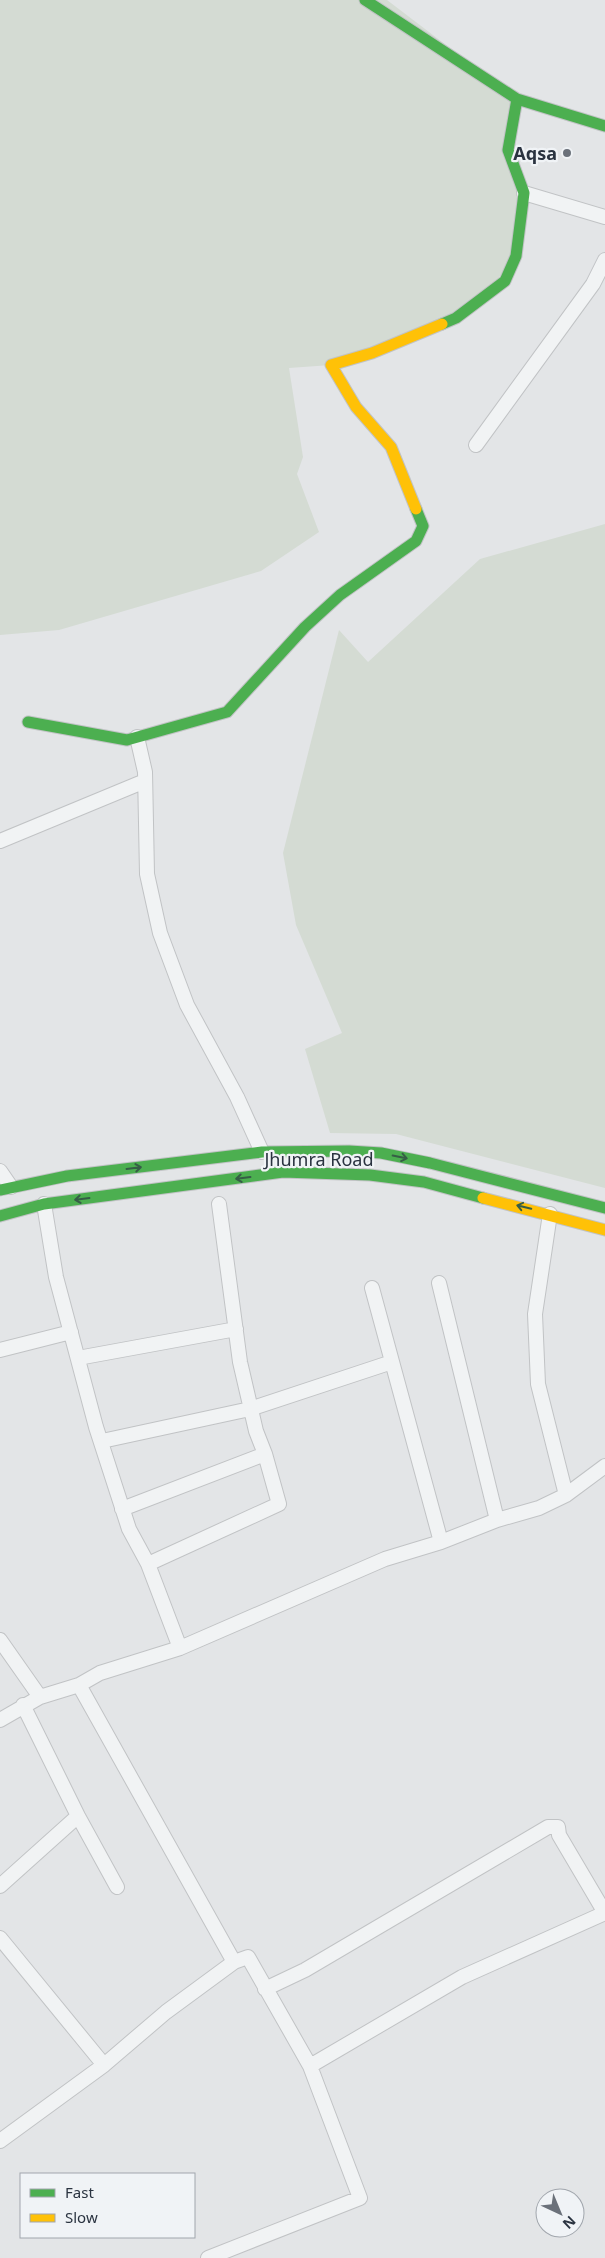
<svg xmlns="http://www.w3.org/2000/svg" width="605" height="2258" font-family="'Noto Sans',sans-serif">
	<style>
		.green { fill: #d4dbd3 }
		.lines { fill: none; stroke-linecap: round; stroke-linejoin: round }
		.street-casing { stroke: #c1c3c5; stroke-width: 16 }
		.fast-casing { stroke: #c1c3c5; stroke-width: 13 }
		.slow-casing { stroke: #c1c3c5; stroke-width: 13 }
		.street { stroke: #f1f3f4; stroke-width: 14 }
		.fast { stroke: #4caf50; stroke-width: 11 }
		.slow { stroke: #ffc107; stroke-width: 11 }
		.oneway { stroke: #365e46 }
		.poi-dot { fill: #6b717a; stroke: #f0f3f6; stroke-width: 2 }
		.labels { text-anchor: middle; dominant-baseline: central; stroke-width: 4.5; stroke-linejoin: round; paint-order: stroke }
		.poi-label { font-size: 18px; font-weight: bold; fill: #2a3340; stroke: #f0f3f6; text-anchor: end }
		.street-label { font-size: 18px; fill: #2a3340; stroke: #f0f3f6 }
	</style>
	<rect width="100%" height="100%" fill="#e3e5e7"/>
	<path class="green" d="M0 0H387L517 99 508 150 524 193 516 256 479 302 331 365 289 368 303 457 297 474 319 532 261 571 59 630 0 635Z
		M605 524V1188L396 1134 330 1133 305 1049 342 1033 296 925 283 853 339 630 368 662 480 559Z"/>
	<g class="lines">
		<g class="street-casing">
			<path id="street" d="M524 193 605 217
				M476 445 593 284 605 260
				M137 737 145 772 147 874 160 933 187 1005 237 1097 262 1152
				M0 841 145 781
				M0 1171 11 1187
				M44 1204 56 1277 96 1427 129 1529 148 1564 180 1648
				M550 1214 535 1314 538 1384 566 1495
				M439 1283 497 1520
				M372 1288 441 1542
				M0 1350 71 1332
				M78 1358 236 1329
				M102 1441 250 1409 392 1362
				M122 1509 265 1454
				M148 1564 279 1504 265 1454 256 1431 240 1362 219 1204
				M0 1640 40 1697
				M79 1685 234 1962
				M23 1705 78 1816 117 1887
				M0 1720 40 1697 79 1685 100 1673 180 1648 385 1559 441 1542 497 1520 539 1508 566 1495 605 1466
				M0 1886 78 1816
				M0 1938 104 2065
				M265 1989 305 1970 548 1827H558L559 1835 605 1913
				M310 2066 462 1977 605 1913
				M0 2141 104 2065 166 2012 234 1962 248 1957 310 2066 360 2198 208 2258"/>
		</g>
		<g class="fast-casing">
			<path id="fast" d="M365 0 517 99 605 126
				M442 324 456 318 505 281 516 256 524 193 508 150 517 99
				M28 722 127 740 227 712 305 627 340 595 416 541 423 526 416 509
				M0 1190 67 1176 262 1152 349 1151 381 1153 430 1163 605 1208
				M0 1216 44 1204 283 1172 370 1175 424 1182 483 1198"/>
		</g>
		<g class="slow-casing">
			<path id="slow" d="M416 509 391 447 356 407 331 365 372 353 442 324
				M483 1198 605 1230"/>
		</g>
		<use href="#street" class="street"/>
		<use href="#fast" class="fast"/>
		<use href="#slow" class="slow"/>
	</g>
	<defs><path id="oneway-shaft" d="M-6 0H5M1.5-3L5.5 0L1.5 3" fill="none" stroke-width="1.6" stroke-linecap="round" stroke-linejoin="round" transform="scale(1.25)"/></defs>
	<g class="oneway">
		<use href="#oneway-shaft" transform="translate(400 1157) rotate(11)"/>
		<use href="#oneway-shaft" transform="translate(134 1168) rotate(-7)"/>
		<use href="#oneway-shaft" transform="translate(243 1178) rotate(173)"/>
		<use href="#oneway-shaft" transform="translate(82 1199) rotate(173)"/>
		<use href="#oneway-shaft" transform="translate(524 1207) rotate(-166)"/>
	</g>
	<circle class="poi-dot" cx="567" cy="153" r="5"/>
	<g class="labels">
		<g class="poi-label">
			<text x="557" y="153">Aqsa</text>
		</g>
		<g class="street-label">
			<text x="319" y="1159">Jhumra Road</text>
		</g>
	</g>
	<rect x="20" y="2173" width="175" height="65" fill="#f0f3f6" stroke="#a1a6ad"/>
	<rect x="30" y="2189" width="25" height="8" fill="#4caf50" stroke="#a1a6ad"/>
	<text x="65" y="2198" font-size="15" fill="#2a3340">Fast</text>
	<rect x="30" y="2214" width="25" height="8" fill="#ffc107" stroke="#a1a6ad"/>
	<text x="65" y="2223" font-size="15" fill="#2a3340">Slow</text>
	<g transform="translate(560 2213) rotate(136)"><circle r="24" fill="#f0f3f6" stroke="#a1a6ad"/>
	<path d="M0-4L9 19L0 12L-9 19Z" fill="#6b717a"/>
	<text y="-8" font-size="14" font-weight="bold" text-anchor="middle" fill="#2a3340">N</text>
	</g>
</svg>
